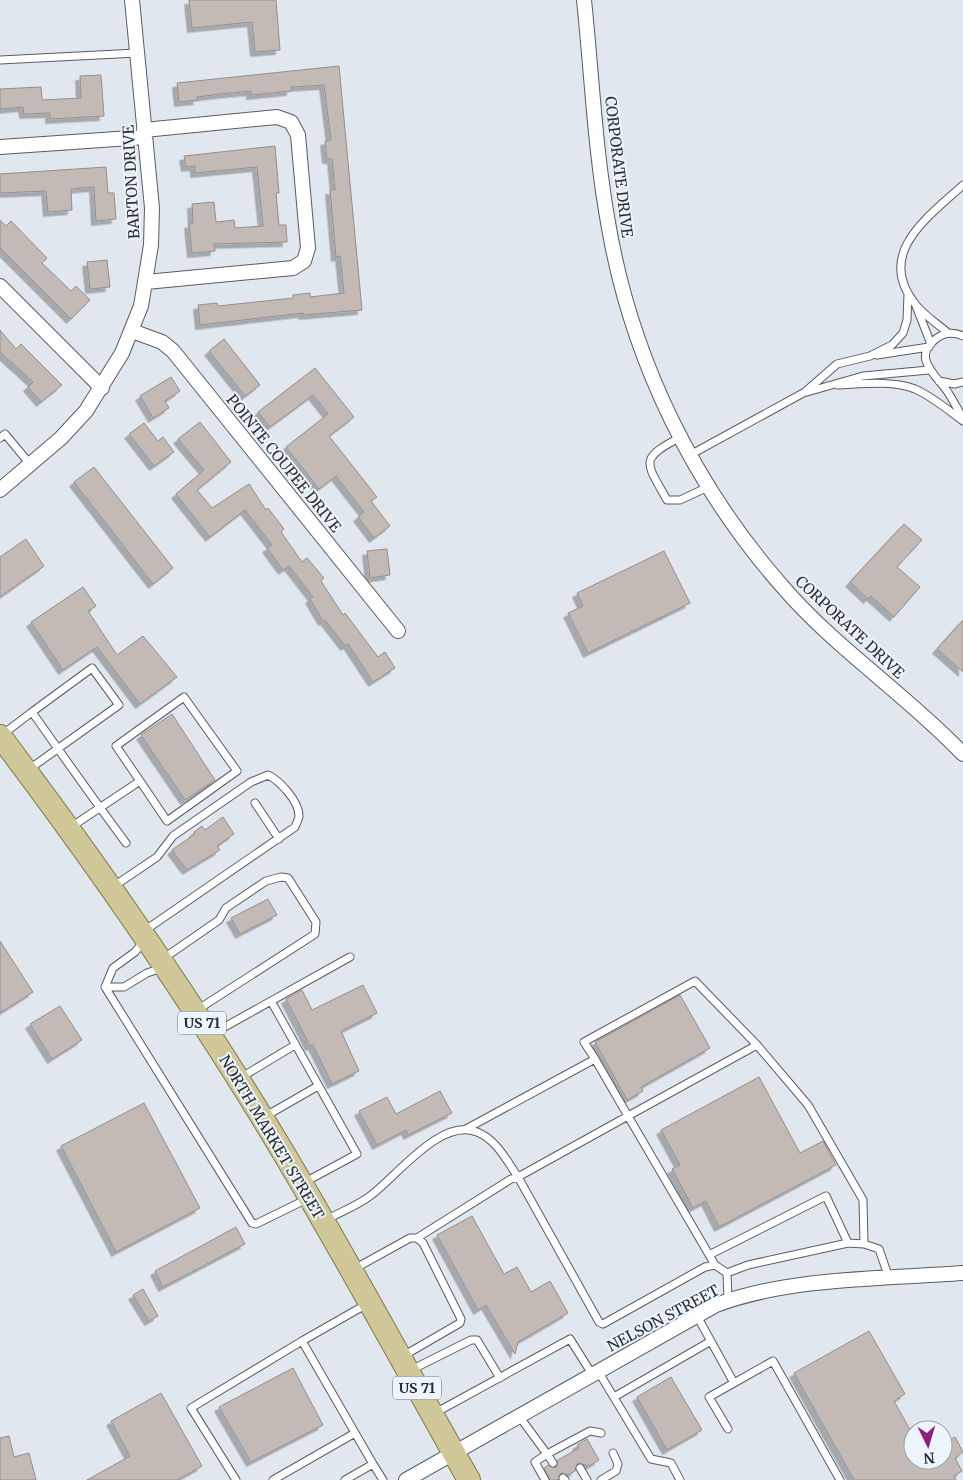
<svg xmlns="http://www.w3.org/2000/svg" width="963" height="1480" font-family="Merriweather,serif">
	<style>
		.building { fill: #c3bab5; stroke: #978e8a; filter: url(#shadow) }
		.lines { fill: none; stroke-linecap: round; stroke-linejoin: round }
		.service-casing { stroke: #575d63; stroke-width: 9 }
		.minor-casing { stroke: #575d63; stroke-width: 16 }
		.primary-casing { stroke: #817a47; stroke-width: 24 }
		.service { stroke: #fff; stroke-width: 7 }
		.minor { stroke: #fff; stroke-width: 14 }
		.primary { stroke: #d0c898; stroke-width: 22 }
		.labels { text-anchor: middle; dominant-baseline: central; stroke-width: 4; stroke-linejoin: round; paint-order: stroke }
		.shield { fill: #edf5fc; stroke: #656a6d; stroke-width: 1 }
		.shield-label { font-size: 14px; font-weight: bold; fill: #2b2e30 }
		.street-label { font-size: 15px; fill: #2b2e30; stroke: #edf5fc }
	</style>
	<defs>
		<filter id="shadow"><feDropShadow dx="-4.5" dy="4.5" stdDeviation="0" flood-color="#0004"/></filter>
	</defs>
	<rect width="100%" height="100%" fill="#e0e7ee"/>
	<path class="building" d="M189 0H276L280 50 255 52 252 22 192 28Z
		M339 66 362 310 303 315V313L200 325 198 305 217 303 218 306 293 298V295L310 293V297L344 293 340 256 336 257 330 190H335L332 159H327L325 141 331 140 324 85 291 87V91L251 95V91L220 94 197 97 198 100 179 102 177 83Z
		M101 75 104 116 50 119V113L24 114 23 107 0 109V89L41 87 42 100 81 98 80 76Z
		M275 146 279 193H276L279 225H286L287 242 214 244 215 251 192 253 189 224 193 223 192 204 214 202 216 222 234 220 235 228 263 226 257 167 195 173V166L186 167 184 156Z
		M106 167 108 193H114L116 219 96 221 94 187 71 189 72 210 48 212 46 191 0 193V174Z
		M0 220 6 226 11 221 47 258 42 263 71 291 76 286 90 300 71 319 0 248Z
		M107 260 110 287 90 289 87 262Z
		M0 330 16 349 21 344 62 385 41 402 28 387 33 382 0 352Z
		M224 339 260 385 245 396 209 351Z
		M315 368 354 417 329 436 377 497 371 501 390 526 374 538 358 517 364 512 336 476 319 489 286 447 328 414 313 395 270 427 258 412Z
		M171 377 180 391 165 401 169 408 153 418 140 396Z
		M200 422 231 462 197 490 212 508 249 484 266 510 268 508 284 529 281 532 302 562 307 558 324 578 321 581 343 615 345 613 378 657 385 652 395 668 373 682 348 644 345 646 325 620 323 621 310 599 313 597 289 566 283 570 267 548 272 545 245 510 210 537 176 494 204 470 178 439Z
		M144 423 158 441 163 437 174 452 154 466 129 434Z
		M94 467 173 568 153 584 74 482Z
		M904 524 922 540 897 567 920 587 894 617 871 596 868 599 850 582Z
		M26 539 44 566 0 597V557Z
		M387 549 390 575 370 578 367 551Z
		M664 551 690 603 588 653 568 613 583 606 577 593Z
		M83 587 96 606 88 611 117 655 143 636 177 677 140 704 97 647 63 670 31 622Z
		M963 620V672L937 649Z
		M172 714 215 780 185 800 141 735Z
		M223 817 234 834 217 846 220 850 187 870 172 850 195 834 194 832 202 826 205 830Z
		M268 899 277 915 240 934 231 918Z
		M0 941 33 992 0 1013Z
		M363 985 377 1013 341 1031 359 1071 332 1084 313 1045 310 1046 286 999 302 990 312 1010Z
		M680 995 710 1048 641 1087 643 1091 627 1100 595 1042Z
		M60 1006 82 1040 52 1059 30 1024Z
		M759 1077 800 1153 823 1141 836 1165 719 1227 706 1201 693 1208 672 1169 680 1165 661 1130Z
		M440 1091 452 1113 408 1135 406 1130 377 1145 359 1111 387 1097 396 1114Z
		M144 1103 200 1208 116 1252 61 1146Z
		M472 1216 504 1274 517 1267 531 1292 550 1281 568 1313 518 1342 515 1354 486 1305 478 1310 437 1235Z
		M236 1227 245 1244 163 1287 155 1271Z
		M143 1289 158 1316 149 1321 133 1295Z
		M869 1331 905 1394 894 1401 913 1435V1460H943V1438L946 1442 955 1437 963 1452 955 1458 962 1471 954 1476 956 1480H854L794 1373Z
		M293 1368 323 1425 251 1462 219 1407Z
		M671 1377 702 1430 667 1450 637 1397Z
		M161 1393 202 1466 177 1480H87L130 1456 111 1421Z
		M9 1436 14 1457 29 1453 36 1480H0V1438Z
		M587 1439 599 1460 589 1466 578 1463 575 1471 568 1475 561 1473 558 1480H550L544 1468 548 1465 556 1468 558 1460 579 1448 577 1445Z"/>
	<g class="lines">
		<g class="service-casing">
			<path id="service" d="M0 60 137 53
				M916 306 931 344
				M948 333C938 324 925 316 916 305 874 254 928 217 963 185
				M963 336C954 332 945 332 937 338 909 358 939 377 949 394 954 402 958 410 963 418
				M877 355 929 347
				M939 381 954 384 963 382
				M838 385C862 384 892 380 915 389 933 397 948 410 963 421
				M807 392 863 376 929 370
				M681 437C638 459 646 462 667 500H680L708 487
				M0 438 5 434 30 464
				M690 455 805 392 837 364 870 356 892 345 903 333 907 320 908 294
				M2 735 32 712
				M28 770 119 705 92 668 32 712C63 756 94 800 126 843
				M255 803 279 839
				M71 827 140 781 116 746 184 697 237 771 167 821 140 781
				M114 886 157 857 173 836 251 782 268 775C280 781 299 801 299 816 299 819 296 824 295 827L144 931
				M164 958 219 920 226 908 266 881 281 877 288 878 316 922 315 934 197 1010
				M105 987 252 1223 256 1224 307 1199
				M105 987H124L147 973 162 968
				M105 987 113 968 135 952 144 941
				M271 1001 357 1154 305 1182
				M212 1034 350 957
				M757 1045 808 1105 863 1200 864 1244
				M240 1078 295 1045
				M264 1117 318 1086
				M466 1129 595 1059 628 1116 757 1045 695 981 584 1042 595 1059
				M326 1220C340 1212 357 1206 370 1196 397 1176 441 1117 477 1132 496 1139 507 1161 518 1177L628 1116 715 1265
				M417 1238 511 1179 518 1177 599 1322 603 1324 705 1267 715 1265 727 1273
				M709 1255 826 1196 848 1243
				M354 1269 410 1238H417L423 1243 461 1319 460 1323 403 1356
				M728 1300 727 1273 748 1265 848 1243 864 1244 879 1249 889 1278
				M367 1304 302 1341 373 1464
				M697 1316 734 1383 773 1361 840 1480
				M411 1370 471 1340H477L500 1378
				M598 1371 651 1459 671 1463 680 1480
				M614 1397 711 1341
				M435 1413 570 1339 592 1374
				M519 1416 547 1454 535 1462 545 1480
				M728 1429 709 1397 734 1383
				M553 1463 547 1454 590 1431 601 1433
				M580 1468 587 1480
				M563 1478 565 1480
				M236 1480 191 1408 302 1341
				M273 1480 355 1433
				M345 1480 373 1464 383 1480
				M601 1480 616 1471 618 1464 613 1453"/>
		</g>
		<g class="minor-casing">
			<path id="minor" d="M584 0C592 76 595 153 609 228 632 360 694 486 782 586 836 649 906 694 963 754
				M144 130 277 117 291 122 298 135 308 248 304 261 293 268 146 282
				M0 147 145 137
				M0 286 102 388
				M132 331 162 342 173 351 398 631
				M0 490 61 438 86 411 122 353 141 306 151 245 152 208 132 0
				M406 1480 716 1305C790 1277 883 1279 963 1273"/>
		</g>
		<g class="primary-casing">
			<path id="primary" d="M0 736C102 871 199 1011 286 1157 349 1263 408 1372 469 1480"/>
		</g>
		<use href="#service" class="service"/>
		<use href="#minor" class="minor"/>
		<use href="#primary" class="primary"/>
	</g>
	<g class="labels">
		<g class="shield">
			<rect x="178" y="1011.5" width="48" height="23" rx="4"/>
			<rect x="393" y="1376.5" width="48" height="23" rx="4"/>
		</g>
		<g class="shield-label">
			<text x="202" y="1023">US 71</text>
			<text x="417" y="1388">US 71</text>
		</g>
		<g class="street-label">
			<text transform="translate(619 167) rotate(83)">CORPORATE DRIVE</text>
			<text transform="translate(131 182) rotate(-93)">BARTON DRIVE</text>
			<text transform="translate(284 463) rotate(51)">POINTE COUPEE DRIVE</text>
			<text transform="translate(850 627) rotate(43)">CORPORATE DRIVE</text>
			<text transform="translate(272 1137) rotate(59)">NORTH MARKET STREET</text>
			<text transform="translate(663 1318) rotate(-28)">NELSON STREET</text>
		</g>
	</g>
	<g transform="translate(928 1445) rotate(175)"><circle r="24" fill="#edf5fc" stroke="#9fa5aa"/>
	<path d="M0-4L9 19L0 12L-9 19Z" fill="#8e1e80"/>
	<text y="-8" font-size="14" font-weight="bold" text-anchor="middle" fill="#2b2e30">N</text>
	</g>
</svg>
